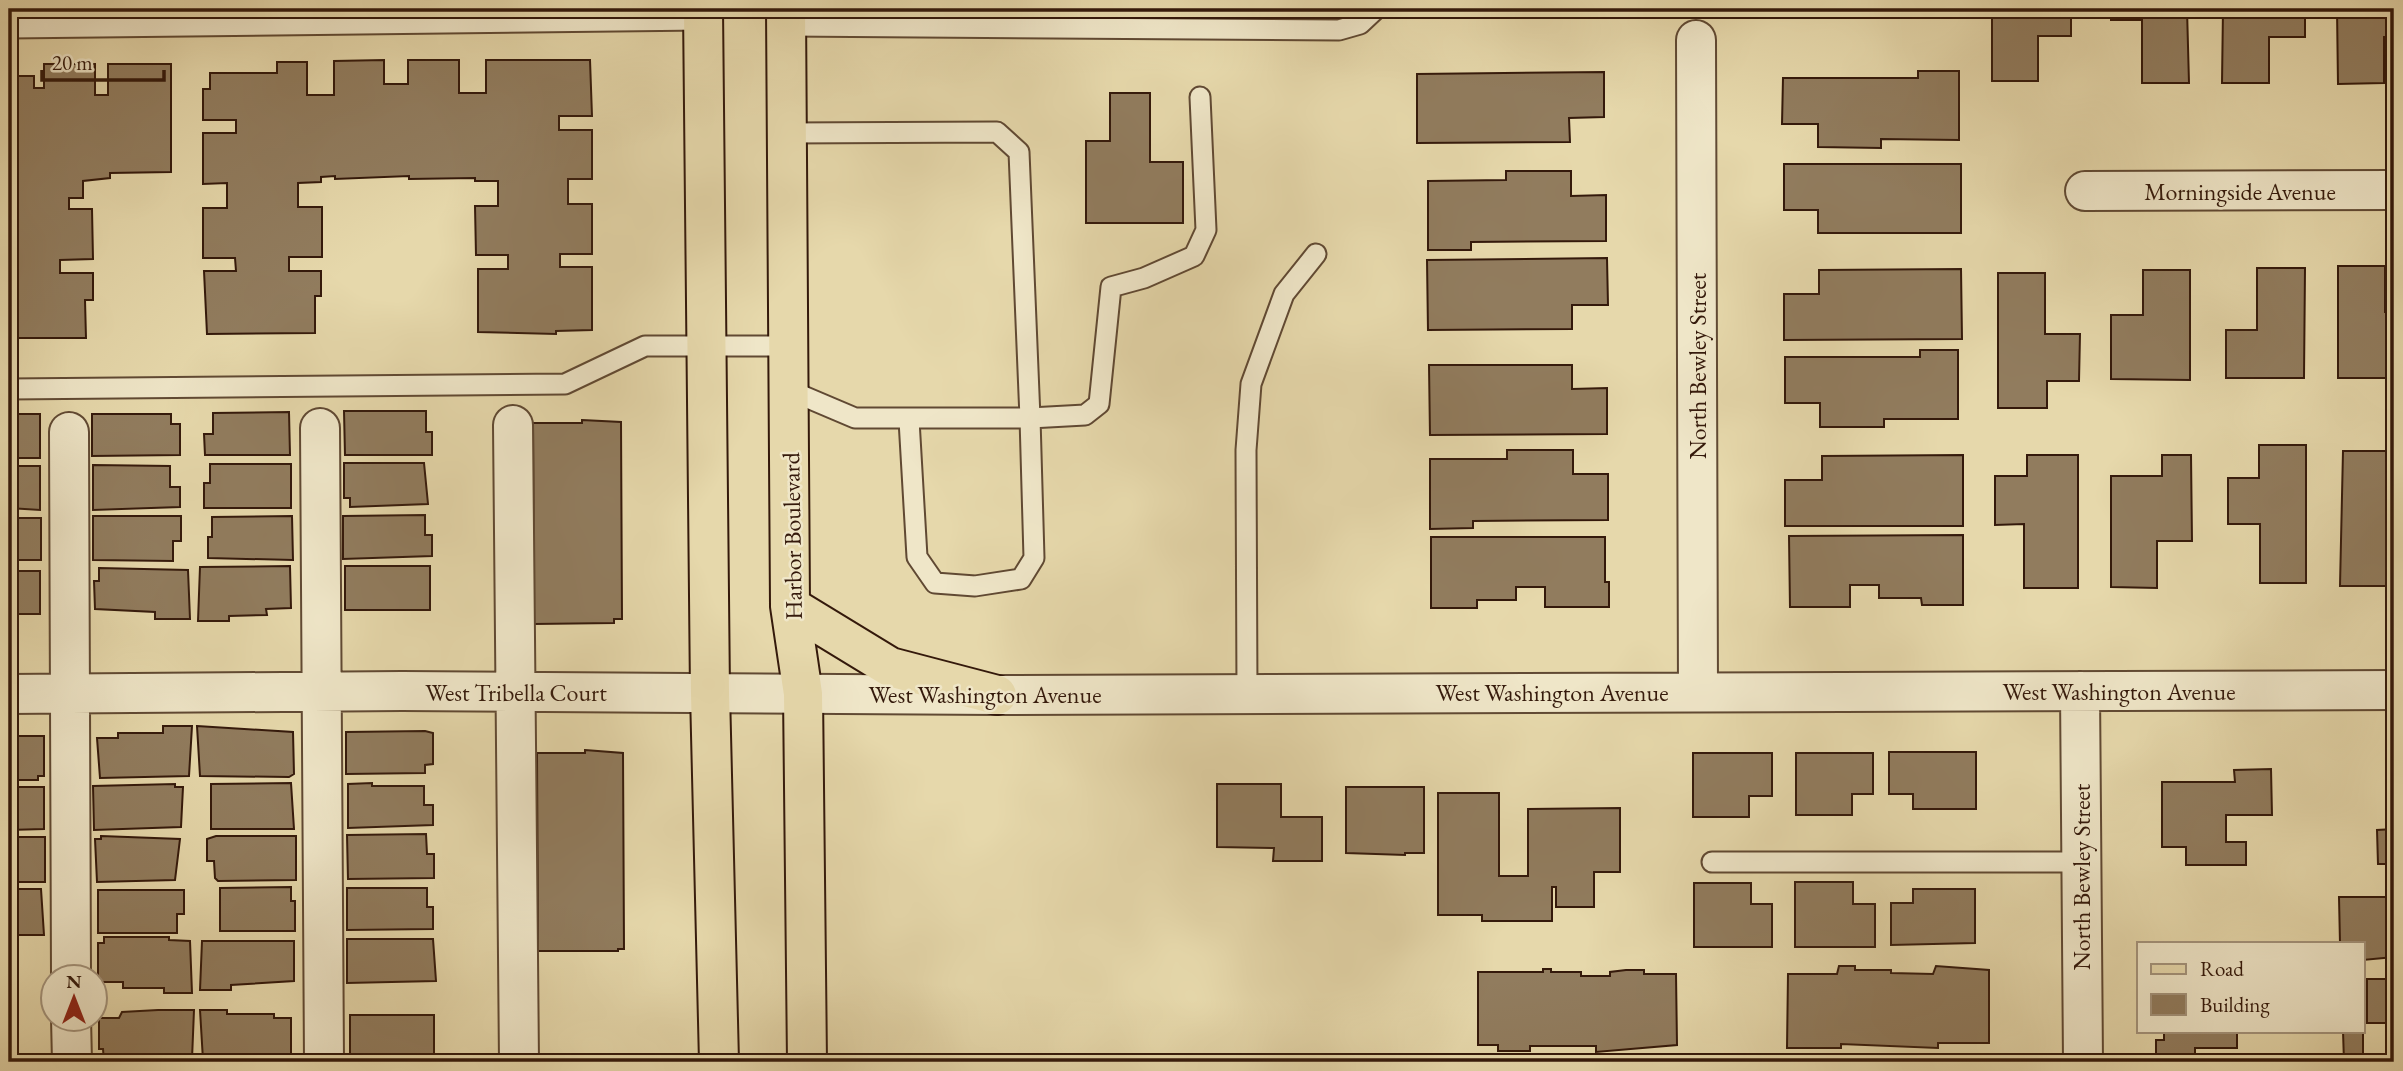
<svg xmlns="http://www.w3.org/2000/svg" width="2403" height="1071" font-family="'EB Garamond',serif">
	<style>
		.building { fill: #917c5e; stroke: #34190b; stroke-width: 2 }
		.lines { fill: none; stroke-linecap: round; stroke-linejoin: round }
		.service-casing { stroke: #604933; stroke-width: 23 }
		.minor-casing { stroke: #604933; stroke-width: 42 }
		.primary-casing { stroke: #34190b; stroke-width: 42 }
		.service { stroke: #efe6c8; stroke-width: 19 }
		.minor { stroke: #efe6c8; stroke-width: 38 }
		.primary { stroke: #e6d8ab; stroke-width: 38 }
		.labels { text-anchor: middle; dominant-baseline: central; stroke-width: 5; stroke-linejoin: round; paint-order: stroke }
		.street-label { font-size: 24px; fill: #34190b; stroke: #efe6c8 }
	</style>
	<rect width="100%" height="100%" fill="#e6d8ab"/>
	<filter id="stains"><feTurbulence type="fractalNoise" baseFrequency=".00286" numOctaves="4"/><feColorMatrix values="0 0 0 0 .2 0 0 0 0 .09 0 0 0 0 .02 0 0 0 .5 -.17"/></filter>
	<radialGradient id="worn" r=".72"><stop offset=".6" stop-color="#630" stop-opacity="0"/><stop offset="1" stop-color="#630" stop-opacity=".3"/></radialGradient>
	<path class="building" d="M1992 9H2071V36H2038V81H1992Z
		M2111 9H2187L2189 83H2142V20H2111Z
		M2223 9H2305V37H2269V83H2222Z
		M2337 9H2394V37H2384V83L2338 84Z
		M384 60V84H408V60H459V93H486V60H590L592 116H559V130H592V179H568V204H592V254H560V267H592V330L556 331V334L478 332V269H508V255H476L475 206H498V181H475V178L409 179V176L335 179V176L321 177V182L298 183V207H322V257H289V271H321V296H315V333L207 334 204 271H236L235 258H203V208H227V183L203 184V133H236V120H203V89H210V73H277V62H307V95H334V61Z
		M44 64H95V95H108V64H171V172L110 173V178L83 181V198H69V209H92L93 259 60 260V273H93V300H85L86 338H9V76H34V88H44Z
		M1918 71H1959V140L1881 139V148L1818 147V124H1782L1783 78H1918Z
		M1604 72V117L1569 118 1570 142 1417 143V74Z
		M1110 93H1150V162H1183V223H1086V141H1110Z
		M1784 164H1961V233H1818V210H1784Z
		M1506 171H1571V196L1606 195V241L1471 242V250H1428V181L1506 180Z
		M1607 258 1608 305H1572V329L1428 330 1427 260Z
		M2338 266H2385V312H2394V399H2387V378H2338Z
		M2257 268H2305L2304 378H2226V330H2257Z
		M1961 269 1962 339 1784 340V294H1819V270Z
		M2143 270H2190V380L2111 379V315H2143Z
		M1998 273H2045V334H2080L2079 381H2047V408H1998Z
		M1920 350H1958V419H1884V427H1820V403H1785V357H1920Z
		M1429 365H1572V389L1607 388V434L1430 435Z
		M344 411H426V432H432V455H345Z
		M289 412 290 455H205L204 434H213V413Z
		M9 414H40V458H9Z
		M92 414H171V424H180V455L92 456Z
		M582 420 621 422 622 619H614V623L534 624 533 423H582Z
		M2259 445H2306V583H2260V524H2228V478H2259Z
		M1507 450H1573V474H1608V520L1473 521V528L1430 529V459H1507Z
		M2343 451H2394V540H2388V586H2340Z
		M1963 455V526H1785V480H1822V456Z
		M2027 455H2078V588H2024V524L1995 525V476H2027Z
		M2162 455H2191L2192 541H2157V588L2111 587V476H2162Z
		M344 463H424L428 504 350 507V498H344Z
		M210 464H291V508H204V483H210Z
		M93 465 170 466V487H180V507L93 510Z
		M15 466H40V510L9 508V468Z
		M425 515V535H432V556L343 559V516Z
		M93 516H181V541H173V561L93 560Z
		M292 516 293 560 208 558V537H212V517Z
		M9 518H41V560H9Z
		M1963 535V605H1922L1921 598H1879V585H1850V607H1790L1789 536Z
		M1431 537H1605V582H1609V607H1545V587H1516V600H1477V608H1431Z
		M290 566 291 608 266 609 267 615 229 616V621H198L200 567Z
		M345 566H430V610H345Z
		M99 568 188 570 190 619H155V612L95 609 94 581H99Z
		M9 571H40V614H9Z
		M163 726H192L189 776 100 778 97 738H118V733H163Z
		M197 726 293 732 294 774 289 777 200 776Z
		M9 731H18V736H44V776H38V780H9Z
		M425 731 433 733V764L425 765V773L346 774V732Z
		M585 750 623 753 624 949H618V951H538L537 753H585Z
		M1889 752H1976V809H1913V794H1889Z
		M1693 753H1772V796H1749V817H1693Z
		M1796 753H1873V794H1852V815H1796Z
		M2271 769 2272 815H2226V842H2246V865H2186V847H2162V782H2235L2234 770Z
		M291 783 294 829H211V784Z
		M372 783V786H424V805H433V825L348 828V784Z
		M175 784V787H183L181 827 94 830 93 786Z
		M1217 784H1281V817H1322V861H1273L1274 848 1217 847Z
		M9 787H44V829L9 830Z
		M1346 787H1424V853H1405V855L1346 853Z
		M1438 793H1499V876H1528V809L1620 808V872H1594V907H1556V887H1552V921H1482V915H1438Z
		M2394 829V864H2378L2377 830Z
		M426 834 427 854H434V878L348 879 347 835Z
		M101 836 180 839 175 880 97 882 95 839H101Z
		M216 836H296V880L218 881 215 878 214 861H207V839Z
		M9 837H45V882H9Z
		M1795 882H1853V904H1875V947H1795Z
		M1694 883H1751V904H1772V947H1694Z
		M291 887V901H295V931H220V888Z
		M347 888H427V907H433V929L347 930Z
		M9 889H41L44 935H9Z
		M1913 889H1975V943L1891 945V903H1913Z
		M98 890H184V914H177V933H98Z
		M2339 897H2394V957L2363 960V943H2340Z
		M104 937H169V940L190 941 192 993H164V988H123V982H98V943H104Z
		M347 939H433L436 981 347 983Z
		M202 941H294V981L231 985V990H200Z
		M1839 966H1855V970H1891V973L1933 974 1936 966 1989 970V1043H1938V1048L1841 1044V1048H1787L1788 974H1837Z
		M1543 969H1551V972H1581V976H1610V972L1626 970H1644V974H1676L1677 1045 1596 1052V1046H1530V1051H1498V1045H1478V972H1543Z
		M2367 979H2394V1023H2367Z
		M158 1010H194L192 1059 104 1062 103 1049H99V1018H119L122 1012Z
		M200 1010H227V1014H274V1018H291V1060H203Z
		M350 1015H434V1059L350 1060Z
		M2164 1031H2237V1048H2195V1062H2156V1040H2164Z
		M2343 1031H2363V1062H2344Z"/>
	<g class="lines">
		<g class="service-casing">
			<path id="service" d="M787 26 1339 30 1360 24 1376 9
				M9 28 703 20
				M787 133 997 132 1019 152 1030 418H855L789 390
				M9 389 565 384 645 346H789
				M909 420 917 557 935 583 975 586 1021 579 1034 558 1030 418 1085 415 1099 404 1111 287 1144 278 1194 256 1206 230 1200 97
				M1247 694 1246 450 1251 384 1284 294 1316 254
				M1712 862H2081"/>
		</g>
		<g class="minor-casing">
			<path id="minor" d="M1696 40 1698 692
				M2085 191 2394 190
				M513 425 519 1062
				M320 428 324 1062
				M69 432 71 976
				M2080 691 2083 1062
				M9 694 402 691 997 695 2394 690
				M71 1018 72 1062"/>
		</g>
		<g class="primary-casing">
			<path id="primary" d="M703 9 710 693 719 1062
				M786 9 790 606 803 694 807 1062
				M790 606 890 667 997 695"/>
		</g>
		<use href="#service" class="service"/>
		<use href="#minor" class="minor"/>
		<use href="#primary" class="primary"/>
	</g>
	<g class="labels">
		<g class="street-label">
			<text x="2240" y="191">Morningside Avenue</text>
			<text transform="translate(1697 366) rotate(-90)">North Bewley Street</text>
			<text transform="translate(792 536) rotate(-91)">Harbor Boulevard</text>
			<text x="2119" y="691">West Washington Avenue</text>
			<text x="516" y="692">West Tribella Court</text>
			<text x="1552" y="692">West Washington Avenue</text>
			<text x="985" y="694">West Washington Avenue</text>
			<text transform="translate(2081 877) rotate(-90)">North Bewley Street</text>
		</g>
	</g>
	<rect width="2403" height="1071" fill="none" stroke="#e6d8ab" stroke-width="35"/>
	<rect x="10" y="10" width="2382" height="1050" fill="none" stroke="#34190b" stroke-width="3.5"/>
	<rect x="18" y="18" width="2368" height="1036" fill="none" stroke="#34190b" stroke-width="2"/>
	<rect x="2137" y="942" width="228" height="91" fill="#efe6c8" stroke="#a4947c" stroke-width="2"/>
	<rect x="2151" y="964" width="35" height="10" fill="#e6d8ab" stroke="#a4947c" stroke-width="2"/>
	<text x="2200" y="976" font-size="21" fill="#34190b">Road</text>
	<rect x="2151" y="994" width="35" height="21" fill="#917c5e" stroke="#a4947c" stroke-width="2"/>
	<text x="2200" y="1012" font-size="21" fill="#34190b">Building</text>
	<g transform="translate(74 998)"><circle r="33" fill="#efe6c8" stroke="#a4947c" stroke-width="2"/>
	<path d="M0-5L12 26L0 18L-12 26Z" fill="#8f2418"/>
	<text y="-10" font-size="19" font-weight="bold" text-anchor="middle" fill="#34190b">N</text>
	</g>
	<path d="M42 70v10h122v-10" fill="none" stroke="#34190b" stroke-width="3.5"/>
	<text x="52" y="70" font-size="21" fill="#34190b" stroke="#efe6c8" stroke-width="5" paint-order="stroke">20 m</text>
	<rect width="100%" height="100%" filter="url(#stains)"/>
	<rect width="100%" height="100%" fill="url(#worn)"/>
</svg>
